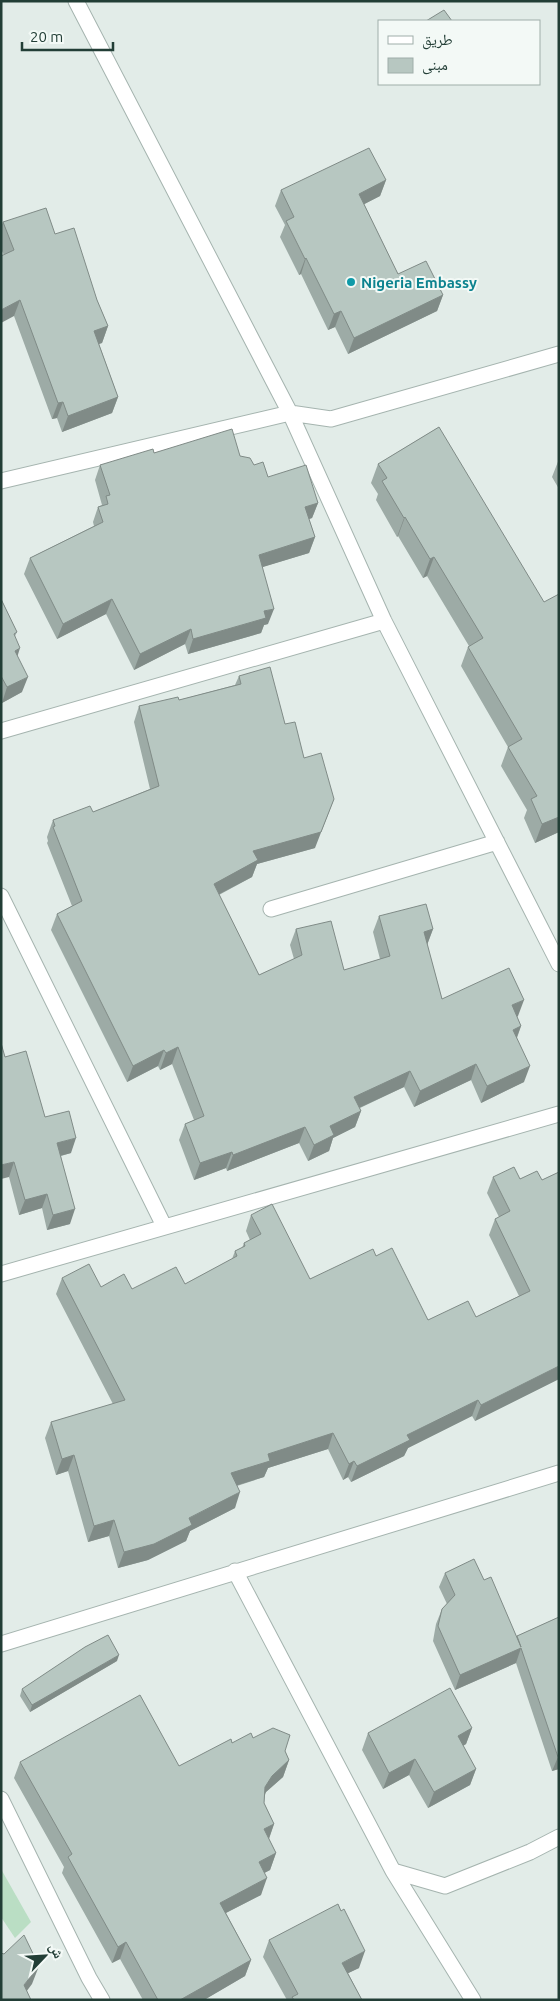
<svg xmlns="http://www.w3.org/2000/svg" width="560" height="2001" font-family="Ubuntu,'Noto Naskh Arabic',sans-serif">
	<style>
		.green { fill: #badec4 }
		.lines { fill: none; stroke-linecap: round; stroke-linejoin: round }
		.minor-casing { stroke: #a5b4af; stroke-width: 17 }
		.minor { stroke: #fff; stroke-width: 15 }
		.wall { fill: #9daba6 }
		.shaded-wall { fill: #808b87 }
		.building { fill: #b7c7c1; stroke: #808b87 }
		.culture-dot { fill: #0f9aa8; stroke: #f3f9f6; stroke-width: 2 }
		.labels { text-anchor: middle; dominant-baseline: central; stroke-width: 4; stroke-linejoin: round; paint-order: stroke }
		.culture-label { font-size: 15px; font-weight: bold; fill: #0d838f; stroke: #f3f9f6; text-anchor: start }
	</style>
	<rect width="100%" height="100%" fill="#e2ece8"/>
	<path class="green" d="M1 1869 31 1922 15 1938 1 1917Z"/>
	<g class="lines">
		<g class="minor-casing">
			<path id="minor" d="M76 1 290 413 384 621 559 964
				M1 481 290 413 331 419 559 354
				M1 731 384 621
				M1 896 164 1226
				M271 909 497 842
				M1 1274 559 1114
				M235 1571 393 1871 445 1886 530 1852 559 1837
				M1 1644 559 1473
				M1 1799 89 1978 102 2000
				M393 1871 473 2000"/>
		</g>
		<use href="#minor" class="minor"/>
	</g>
	<path class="wall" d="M386 180 380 196 364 204 398 274 443 295 437 311 348 354 335 327 328 330 301 274 299 275 280 237 285 225 275 206 281 190Z
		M3 222 55 234 97 300 108 326 102 343 99 344 118 397 112 413 62 432 57 418 52 419 14 316 4 255 1 249V226Z
		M439 427 559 832 535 843 524 818 527 810 501 766 508 747 461 666 468 647 469 646 427 576 423 578 398 536 397 537 376 500 378 494 371 483 378 464Z
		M154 453 240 456 254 465 268 477 318 503 312 518 309 519 315 537 309 553 262 567 268 624 264 625 261 633 188 654 185 644 134 670 106 614 57 639 24 574 30 558 94 526 93 522 98 507 102 505 95 480 100 465Z
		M559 459V489L552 477Z
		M1 599 17 632 15 636 22 692 2 703Z
		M239 676 315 848 257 864 252 877 219 895 259 975 294 959 290 945 296 929 344 970 380 959 373 932 379 916 433 929 427 945 442 999 518 1016 517 1017 521 1026 517 1038 524 1082 481 1103 471 1080 414 1107 404 1087 360 1108 361 1111 355 1127 333 1138 329 1151 308 1161 299 1143 227 1171 226 1168 194 1180 179 1140 185 1124 194 1120 172 1064 160 1070 158 1066 127 1082 51 930 57 914 72 906 47 843 48 841 47 837 53 820 93 812 150 789 134 722 139 706 179 700 235 685Z
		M5 1057 45 1117 71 1153 61 1156 70 1224 47 1230 42 1208 19 1215 9 1177Z
		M559 1172V1379L475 1421 472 1416 408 1448 404 1456 351 1482 348 1477 343 1480 328 1449 268 1468 264 1477 237 1486 235 1508 190 1531 186 1541 148 1560 118 1568 109 1536 88 1542 68 1471 56 1475 45 1438 51 1422 113 1404 56 1294 62 1278 101 1287 132 1289 185 1284 232 1259 235 1251 242 1248 244 1243 250 1240 246 1231 251 1215 310 1279 376 1256 428 1320 476 1317 519 1296 489 1235 495 1219 499 1217 487 1193 493 1177 542 1180Z
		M445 1573 484 1580 517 1637V1636L559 1617V1769L552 1771 516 1663 455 1690 433 1641 436 1624 442 1609 447 1604 439 1587Z
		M117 1661 30 1712 20 1696 22 1689Z
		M472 1728 466 1744 463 1746 476 1769 470 1785 428 1808 409 1775 383 1789 362 1750 368 1733Z
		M253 1738 285 1751 289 1760 283 1777 266 1792 265 1795 264 1803 274 1824 269 1839 276 1853 270 1870 264 1873 261 1895 226 1913 251 1960 245 1976 204 2000H143L120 1959 112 1963 62 1873 64 1867 14 1778 20 1762 179 1766 232 1743Z
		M269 1940 359 1968 348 1973 362 2000H287L263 1957Z"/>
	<path class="shaded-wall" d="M386 180 380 196 353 210 359 194Z
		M306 258 301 274 299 275 305 259Z
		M443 295 437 311 348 354 354 338Z
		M20 300 14 316 1 323V310Z
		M341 311 335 327 328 330 334 314Z
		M108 326 102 343 88 347 94 331Z
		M118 397 112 413 62 432 68 416Z
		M63 402 57 418 52 419 58 403Z
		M318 503 312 518 300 522 305 507Z
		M405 517 398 536 397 537 404 518Z
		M315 537 309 553 253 570 259 555Z
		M434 557 427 576 423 578 430 559Z
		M112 599 106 614 57 639 63 624Z
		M274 609 268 624 264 625 261 633 188 654 193 639 264 611Z
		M191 629 185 644 134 670 140 654Z
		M20 648 15 664V651Z
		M28 677 22 692 2 703 7 687Z
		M334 799 315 848 257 864 252 877 208 900 214 884 253 851Z
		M559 817V832L535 843 542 824Z
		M433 929 427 945 424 932Z
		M524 1000 518 1016 506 1022 512 1005Z
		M521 1026 515 1042 513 1030Z
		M178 1047 172 1064 160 1070 166 1053Z
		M164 1050 158 1066 127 1082 133 1066Z
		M476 1064 471 1080 414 1107 420 1091Z
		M530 1066 524 1082 481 1103 487 1086Z
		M410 1071 404 1087 348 1113 354 1097Z
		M361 1111 355 1127 333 1138 329 1151 308 1161 314 1145 330 1126Z
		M305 1127 299 1143 227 1171 233 1155Z
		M76 1138 71 1153 52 1158 57 1143Z
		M232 1152 226 1168 194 1180 200 1163Z
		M14 1162 9 1177 1 1179V1165Z
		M47 1194 42 1208 19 1215 25 1200Z
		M75 1209 70 1224 47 1230 53 1215Z
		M559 1366V1379L475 1421 481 1405Z
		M478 1400 472 1416 408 1448 404 1456 351 1482 357 1466 407 1435Z
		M333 1433 328 1449 268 1468 264 1477 225 1489 231 1473 268 1454Z
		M74 1455 68 1471 56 1475 62 1459Z
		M354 1461 348 1477 343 1480 349 1464Z
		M240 1492 235 1508 190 1531 186 1541 148 1560 118 1568 124 1552Z
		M114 1520 109 1536 88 1542 94 1526Z
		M521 1648 516 1663 455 1690 460 1675Z
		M119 1655 117 1661 30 1712 32 1705Z
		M472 1728 466 1744 452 1752 458 1736Z
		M559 1756V1769L552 1771 558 1757Z
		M415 1759 409 1775 383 1789 389 1773Z
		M289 1760 283 1777 266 1792 259 1804 265 1787 272 1776Z
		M476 1769 470 1785 428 1808 434 1792Z
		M274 1824 268 1841 264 1829Z
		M276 1853 270 1870 253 1879 259 1862Z
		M267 1878 261 1895 214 1919 220 1903Z
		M126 1942 120 1959 112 1963 118 1947Z
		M365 1951 359 1968 336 1979 342 1963Z
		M251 1960 245 1976 204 2000H180Z
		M39 1966 32 1984 20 2000 24 1985Z"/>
	<path class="building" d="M444 10 452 21H426Z
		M369 148 386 180 359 194 398 274 426 261 443 295 354 338 341 311 334 314 306 258 305 259 286 221 294 217 281 190Z
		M46 208 55 234 74 228 97 300 108 326 94 331 118 397 68 416 63 402 58 403 20 300 1 310V256L14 250 3 222Z
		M439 427 544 602 559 594V817L542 824 531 799 537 796 508 747 522 739 468 647 483 638 434 557 430 559 405 517 404 518 382 481 387 478 378 464Z
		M232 429 240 456 250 458 254 465 263 462 268 477 306 465 318 503 305 507 315 537 259 555 274 609 264 611 266 618 193 639 191 629 140 654 112 599 63 624 30 558 103 522 98 507 108 504 106 496 110 495 100 465 153 449 154 453Z
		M1 599 17 632 14 634 20 648 15 651 28 677 7 687 1 676Z
		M270 667 285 724 295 722 304 758 321 753 334 799 321 832 253 851 258 860 214 884 259 975 302 955 296 929 331 921 344 970 390 956 379 916 426 904 433 929 424 932 442 999 509 968 524 1000 512 1005 521 1026 513 1030 530 1066 487 1086 476 1064 420 1091 410 1071 354 1097 361 1111 330 1126 334 1135 314 1145 305 1127 233 1155 232 1152 200 1163 185 1124 204 1116 178 1047 166 1053 164 1050 133 1066 57 914 82 901 53 827 55 826 53 820 90 806 93 812 159 786 139 706 178 697 179 700 241 684 239 676Z
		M1 1043 5 1057 26 1051 45 1117 69 1111 76 1138 57 1143 75 1209 53 1215 47 1194 25 1200 14 1162 1 1165Z
		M514 1167 520 1179 537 1171 542 1180 559 1172V1366L481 1405 478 1400 407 1435 410 1440 357 1466 354 1461 349 1464 333 1433 268 1454 270 1461 231 1473 240 1492 189 1518 192 1525 154 1544 124 1552 114 1520 94 1526 74 1455 62 1459 51 1422 125 1400 62 1278 89 1264 101 1287 124 1274 132 1289 176 1267 185 1284 237 1256 235 1251 245 1246 244 1243 261 1234 251 1215 272 1204 310 1279 373 1249 376 1256 392 1248 428 1320 468 1301 476 1317 530 1291 495 1219 510 1211 493 1177Z
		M474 1559 484 1580 491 1577 521 1647 517 1636 559 1617V1756L558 1757 521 1648 460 1675 438 1626 442 1609 455 1595 445 1573Z
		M108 1635 119 1655 32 1705 22 1689 85 1647Z
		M450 1688 472 1728 458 1736 476 1769 434 1792 415 1759 389 1773 368 1733Z
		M140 1695 179 1766 231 1739 232 1743 251 1733 253 1738 273 1728 290 1735 285 1751 289 1760 272 1776 265 1787 264 1803 274 1824 264 1829 276 1853 259 1862 267 1878 220 1903 251 1960 180 2000H158L126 1942 118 1947 68 1857 72 1854 20 1762Z
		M338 1904 341 1911 344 1909 365 1951 342 1963 362 2000H294L292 1997 298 1994 269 1940Z
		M24 1935 39 1966 24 1985 31 2000H1V1953L4 1954Z"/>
	<circle class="culture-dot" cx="351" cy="282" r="5"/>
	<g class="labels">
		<g class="culture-label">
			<text x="361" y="282">Nigeria Embassy</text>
		</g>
	</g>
	<rect width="560" height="2001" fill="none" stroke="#223e36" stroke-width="5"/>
	<rect x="378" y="20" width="162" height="65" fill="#f3f9f6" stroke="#9faea9"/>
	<rect x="388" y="36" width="25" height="8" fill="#ffffff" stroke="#9faea9"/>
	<text x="422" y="45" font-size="15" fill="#223e36">طريق</text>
	<rect x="388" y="58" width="25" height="15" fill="#b7c7c1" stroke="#9faea9"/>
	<text x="422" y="70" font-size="15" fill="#223e36">مبنى</text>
	<g transform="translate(45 1956) rotate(65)" stroke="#f3f9f6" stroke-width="4" paint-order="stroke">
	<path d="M0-4L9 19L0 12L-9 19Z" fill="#223e36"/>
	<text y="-8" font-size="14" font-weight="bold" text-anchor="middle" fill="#223e36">ش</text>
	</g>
	<path d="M22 42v8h91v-8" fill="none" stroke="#223e36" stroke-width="2.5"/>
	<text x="30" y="42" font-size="15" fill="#223e36" stroke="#f3f9f6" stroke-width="4" paint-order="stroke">20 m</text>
</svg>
